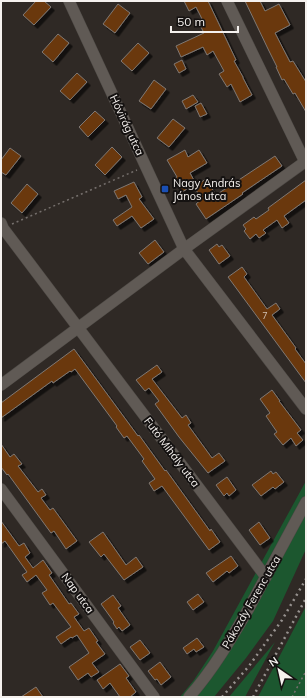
<svg xmlns="http://www.w3.org/2000/svg" width="307" height="698" font-family="Mulish,sans-serif">
	<style>
		.green { fill: #1c572f }
		.building { fill: #6b3809; stroke: #7f7874; filter: url(#shadow) }
		.lines { fill: none; stroke-linecap: round; stroke-linejoin: round }
		.minor-casing { stroke: #4c4844; stroke-width: 12 }
		.path { stroke: #76706d; stroke-width: 1.5; stroke-dasharray: 2 3; stroke-linecap: butt }
		.minor { stroke: #605a55; stroke-width: 11 }
		.rail { stroke: #97928f; stroke-width: 2.5; stroke-dasharray: 2 4; stroke-linecap: butt }
		.transit-dot { fill: #1a4fb4; stroke: #151211; stroke-width: 1.5 }
		.labels { text-anchor: middle; dominant-baseline: central; stroke-width: 4; stroke-linejoin: round; paint-order: stroke }
		.number-label { font-size: 9px; fill: #d2c3b5 }
		.street-label { font-size: 11px; fill: #f5f1ee; stroke: #151211 }
		.poi-label { font-size: 11px; fill: #f5f1ee; stroke: #151211; text-anchor: start }
	</style>
	<defs>
		<filter id="shadow"><feDropShadow dx="3.5" dy="3.5" stdDeviation="0" flood-color="#0009"/></filter>
	</defs>
	<rect width="100%" height="100%" fill="#2f2925"/>
	<path class="green" d="M306 481V549L273 621 246 658 214 697H180L194 680 213 651Z
		M306 606V697H258Z
		M275 642 245 697H229Z"/>
	<path class="building" d="M36 1H44L51 7 34 25 23 15Z
		M184 1H208L236 60 234 61 243 77V78L252 95 240 102 231 84 227 87 219 74 224 71 213 51 207 55 203 47 181 57 176 46 204 33 198 21 202 19 196 7 189 11Z
		M245 1H260L265 11 279 4 290 25 275 33 290 62 293 61 306 82V112L295 93 293 94 284 79 282 80 276 67H277L269 51Z
		M118 4 130 13 115 33 103 24Z
		M58 34 69 43 53 62 42 52Z
		M138 43 149 53 132 71 121 61Z
		M182 60 186 69 179 73 174 64Z
		M77 73 87 82 70 100 60 91Z
		M154 80 166 89 151 109 139 101Z
		M193 95 198 102 186 109 182 101Z
		M201 103 207 114 200 117 195 106Z
		M95 111 105 120 88 137 79 127Z
		M173 119 185 128 169 147 157 138Z
		M112 147 122 157 105 175 95 165Z
		M10 148 21 156 6 175 1 172V160Z
		M185 150 188 157 199 150 207 163 190 173 196 184 182 192 175 178 177 177 167 160Z
		M275 156 282 166 242 193 243 194 206 219 196 204 202 199 194 187 206 179 216 195Z
		M306 180V200L284 216 289 223 282 228 277 220 263 230 266 233 259 238 256 234 250 239 244 231 246 229 243 225 254 217 256 219 269 210 268 208Z
		M134 182 142 197 139 199 154 219 141 228 132 216 117 226 113 220 132 207 126 195 118 199 114 191Z
		M27 184 38 194 22 213 11 203Z
		M155 240 164 252 148 264 139 253Z
		M217 244 219 247 222 245 230 256 219 264 209 250Z
		M242 267 247 274 244 277 267 309 276 303 280 309 272 315 296 348 295 349 306 364V383L228 277Z
		M74 349 138 436 139 435 165 471 166 470 210 531 211 529 220 542 209 550 162 486 154 491 149 483 155 479 142 461 144 459 127 436 124 438 116 427 117 426 75 369 71 372 70 371 53 383 52 381 1 418V403Z
		M157 365 162 372 152 379 182 418 186 415 191 423 188 425 212 458 219 453 225 461 208 473 179 437 155 404 159 401 149 388 145 391 136 380Z
		M272 390 280 401H279L301 430 297 433 303 440 296 446 291 438 283 445 274 434 277 432 266 416 270 413 260 399Z
		M1 444 10 457 14 454 22 464 18 466 38 492 42 489 46 495 41 498 50 510 53 508 77 541 66 549 54 531 51 533 8 474 7 475 1 467Z
		M271 471 273 474 276 472 284 482 275 489 273 487 261 496 252 485Z
		M227 477 236 490 229 496 227 493 224 496 216 485Z
		M1 521 19 546 24 543 30 553 25 557 33 568 43 560 52 573 49 575 69 604 71 603 79 614 74 617 84 631 89 628 98 641 96 642 105 654 92 663 99 672 91 677 88 673 78 680 69 667 89 653 77 635 72 638 71 637 61 644 56 637 71 627 53 603 50 605 42 593 47 590 36 575 27 582 22 575 27 572 5 541 1 544Z
		M259 522 270 538 260 545 249 530Z
		M103 532 126 565 136 557 143 567 124 580 104 554 101 557 89 542Z
		M231 556 238 566 229 573 227 571 213 582 206 573Z
		M198 594 204 602 193 610 187 602Z
		M113 595 121 606 118 608 130 625 122 631 119 627 117 629 113 623 114 622 101 604Z
		M197 638 204 647 196 652 194 649 187 654 183 648Z
		M140 640 150 653 140 660 130 647Z
		M160 662 171 677 161 685 157 679 155 680 148 671Z
		M120 664 129 676 126 678 136 692 130 697H120L110 683 103 689 97 680Z
		M36 687 43 697H21Z"/>
	<g class="lines">
		<g class="minor-casing">
			<path id="minor" d="M69 1 184 249 306 409
				M227 1 305 162
				M1 223 3 228 266 577
				M1 385 184 249 306 161
				M1 489 154 697
				M189 697C213 670 231 639 249 608 268 573 287 538 306 502"/>
		</g>
		<path class="path" d="M12 224 137 170
			M292 697 306 671"/>
		<use href="#minor" class="minor"/>
		<path class="rail" d="M222 697 249 666 282 620 306 579
			M253 697 306 598"/>
	</g>
	<rect class="transit-dot" x="161" y="185" width="8" height="8" rx="2"/>
	<g class="labels">
		<g class="number-label">
			<text x="265" y="315">7</text>
		</g>
		<g class="street-label">
			<text transform="translate(127 125) rotate(65)">Hóvirág utca</text>
			<text transform="translate(172 452) rotate(53)">Futó Mihály utca</text>
			<text transform="translate(78 593) rotate(54)">Nap utca</text>
			<text transform="translate(251 602) rotate(-60)">Pákozdy Ferenc utca</text>
		</g>
		<g class="poi-label">
			<text x="173" y="183">Nagy András<tspan x="173" dy="13">János utca</tspan></text>
		</g>
	</g>
	<rect width="307" height="698" fill="none" stroke="#f5f1ee" stroke-width="4"/>
	<g transform="translate(279 670) rotate(326)" stroke="#151211" stroke-width="3" paint-order="stroke">
	<path d="M0-3L7 15L0 10L-7 15Z" fill="#f5f1ee"/>
	<text y="-6" font-size="11" font-weight="bold" text-anchor="middle" fill="#f5f1ee">N</text>
	</g>
	<path d="M171 26v6h67v-6" fill="none" stroke="#f5f1ee" stroke-width="2"/>
	<text x="177" y="26" font-size="12" fill="#f5f1ee" stroke="#151211" stroke-width="3" paint-order="stroke">50 m</text>
</svg>
